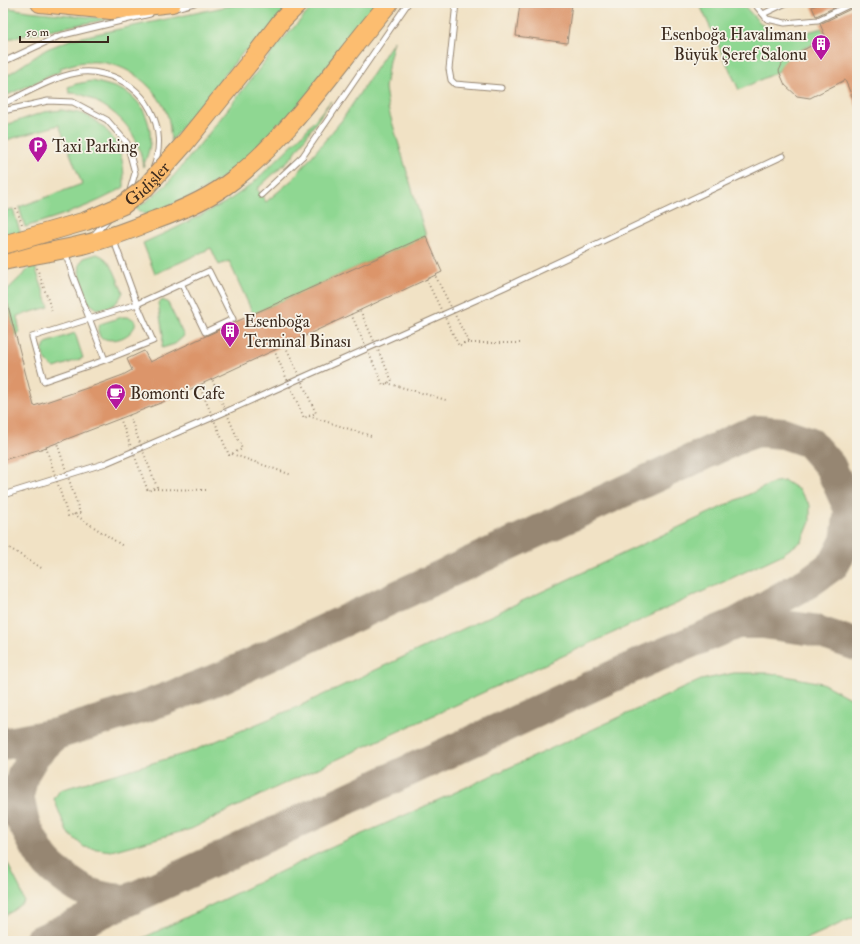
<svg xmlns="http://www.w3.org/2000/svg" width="860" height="944" font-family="'IM FELL Double Pica',serif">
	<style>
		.green { fill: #8fd792; stroke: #658058 }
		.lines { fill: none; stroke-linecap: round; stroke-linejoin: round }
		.taxiway { stroke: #968672; stroke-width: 32 }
		.building { fill: #dc956a }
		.lane-casing { stroke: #968672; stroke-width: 7 }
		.highway-casing { stroke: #968672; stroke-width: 20 }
		.path { stroke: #968672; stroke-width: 2; stroke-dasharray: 1 3; stroke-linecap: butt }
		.lane { stroke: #fff; stroke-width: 5 }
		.highway { stroke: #fcbd6f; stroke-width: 18 }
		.highway-bridge-casing { stroke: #968672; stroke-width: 20; stroke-linecap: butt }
		.path-bridge { stroke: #968672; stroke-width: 2; stroke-dasharray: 1 3; stroke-linecap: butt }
		.highway-bridge { stroke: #fcbd6f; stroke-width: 18 }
		.labels { text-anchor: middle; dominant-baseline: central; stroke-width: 3.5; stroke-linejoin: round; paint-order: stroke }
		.poi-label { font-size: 17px; fill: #3b2a1e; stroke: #f7f3e8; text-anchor: start }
		.street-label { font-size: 17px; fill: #3b2a1e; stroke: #f7f3e8 }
	</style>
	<rect width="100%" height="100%" fill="#f7f3e8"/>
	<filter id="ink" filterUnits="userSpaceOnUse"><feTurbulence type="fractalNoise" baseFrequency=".025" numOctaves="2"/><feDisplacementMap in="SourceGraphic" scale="8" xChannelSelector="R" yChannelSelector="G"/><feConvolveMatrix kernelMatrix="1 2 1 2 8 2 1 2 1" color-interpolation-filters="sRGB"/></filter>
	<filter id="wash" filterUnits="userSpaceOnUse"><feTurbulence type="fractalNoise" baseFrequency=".012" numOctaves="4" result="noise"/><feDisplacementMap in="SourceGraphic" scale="16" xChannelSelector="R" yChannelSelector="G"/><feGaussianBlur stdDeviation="0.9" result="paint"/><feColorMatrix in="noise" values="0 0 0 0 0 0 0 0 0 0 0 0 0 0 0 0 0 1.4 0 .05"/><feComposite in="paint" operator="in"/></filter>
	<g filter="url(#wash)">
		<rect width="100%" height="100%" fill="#f1e2c5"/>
		<path class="green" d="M243 3H291L250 52 245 50 171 141C170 133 170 122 167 114 154 82 121 59 87 62 78 62 68 66 60 68L61 71 3 97V78L47 49 72 39Z
			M316 3H383L307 98 241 165 197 194 147 215 135 208 146 202 167 184 210 132 277 46Z
			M699 3H742C771 37 778 41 822 28L826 38C810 46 786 53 779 71L739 90Z
			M3 7 28 11 110 19 54 29 3 40Z
			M394 41 389 61 385 88 388 108 426 236 253 314 229 261 219 265 211 248 155 274 143 243 176 228 228 201 251 185 303 134 331 101 292 157 257 189 266 202 292 180 342 120Z
			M92 81C103 84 114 86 124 91 144 101 154 128 149 149 148 155 145 161 143 167 142 161 141 154 139 148 132 127 115 111 95 101 87 96 79 93 69 93L68 87 76 84Z
			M62 110C69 112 76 112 83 114 99 120 116 137 120 153 124 164 124 176 124 187 94 206 59 216 25 227L19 207 82 184 59 125 3 141V126L44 112Z
			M13 209 21 235 3 240V211Z
			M97 254C113 259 116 278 123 292 117 306 111 307 97 309L88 302 79 272 80 263 84 258Z
			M34 264 49 307 17 316 20 333 16 337 5 292Z
			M163 300 168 303 184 336 175 344 162 348 163 335 158 303Z
			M122 317C152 315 125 350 100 337L98 331 100 324Z
			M75 333 83 358 55 368C47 364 45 359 42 352L46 343Z
			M785 481 799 490 810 505V522L802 541 781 555 687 599 277 787 191 829 111 851 84 847 67 832 54 799 60 790 190 752 295 708 775 482Z
			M734 673H770L822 683 857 702V916L802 941H137L319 853 412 812 701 680Z
			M3 857 5 859 20 888 24 902 11 912 3 916Z"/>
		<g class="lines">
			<path class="taxiway" d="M737 623H763L813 630 857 645
				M3 744 56 734 144 707 223 677 743 436 758 431 783 433 809 442 830 466 857 525
				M3 792 24 824 18 796 23 774 35 754 56 734
				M24 824C30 835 35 846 42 857 47 864 55 871 62 876 84 894 99 899 127 900
				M40 941 648 660 737 623 809 582 834 564 846 541 850 510"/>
		</g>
		<g id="blocks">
			<path class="building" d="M520 3H572L567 43 516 36Z
				M821 3H844L816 16 812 7Z
				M857 3V108L845 80 810 98 797 96 785 85 779 71 782 64 788 58 826 38 820 24 855 7Z
				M426 236 442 272 163 402 41 449 3 460V298H6L34 406 96 385 123 375 132 370 127 359 144 351 150 362 253 314Z"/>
		</g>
	</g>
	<g filter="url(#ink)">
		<use href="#blocks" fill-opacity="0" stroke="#968672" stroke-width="1"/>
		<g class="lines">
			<g class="lane-casing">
				<path id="lane" d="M456 3 449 69 451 80 455 84 501 88
					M754 3 767 19 785 23 818 20 853 3
					M175 8 194 3
					M763 14 786 3
					M3 62 59 36 150 14
					M3 104C24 94 54 77 76 73 85 71 95 72 103 74 146 83 170 129 153 169
					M3 111 48 101 73 102 107 120 127 143 135 173 129 194
					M261 195 303 156 408 3
					M93 236 109 218
					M65 251 73 276 105 360 153 341 137 304 113 238
					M105 360 44 381 32 337 137 304 209 271 233 319 205 332 182 285
					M3 495 106 463 223 413 505 287 783 156"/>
			</g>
			<g class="highway-casing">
				<path id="highway" d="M40 3 111 10 172 3
					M250 62 282 20 299 3
					M3 261C31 255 59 251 86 244 110 238 132 229 155 220 183 210 210 198 233 180 295 131 338 62 389 3"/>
			</g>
			<path class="path" d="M16 208 22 224
				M37 268 52 311
				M463 343H522
				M387 383 446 400
				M309 416 371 436
				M232 454 292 475
				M153 489 206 490
				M74 514 123 546
				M3 544 43 569"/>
			<use href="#lane" class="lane"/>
			<use href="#highway" class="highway"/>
			<g class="highway-bridge-casing">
				<g id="highway-bridge">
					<path id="s1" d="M3 245 86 221 123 205 145 188 184 144 250 62"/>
				</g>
			</g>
			<path class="path-bridge" d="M426 279 459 346 468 341 435 275
				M351 314 383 385 392 381 360 310
				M274 350 304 418 316 413 285 345
				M199 385 229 455 242 449 212 379
				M120 418 148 491 157 487 129 415
				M46 447 68 516 80 513 57 443"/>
			<use href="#highway-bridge" class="highway-bridge"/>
		</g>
	</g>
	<defs>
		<g id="building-pin" transform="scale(1)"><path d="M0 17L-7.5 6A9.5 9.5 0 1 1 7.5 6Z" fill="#b5179e" stroke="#f7f3e8"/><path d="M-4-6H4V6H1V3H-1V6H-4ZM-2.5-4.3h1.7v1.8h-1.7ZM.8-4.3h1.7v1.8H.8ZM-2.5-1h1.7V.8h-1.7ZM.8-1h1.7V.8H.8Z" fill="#fff"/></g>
		<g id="parking-pin" transform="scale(1)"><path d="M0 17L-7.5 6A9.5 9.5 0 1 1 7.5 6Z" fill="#b5179e" stroke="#f7f3e8"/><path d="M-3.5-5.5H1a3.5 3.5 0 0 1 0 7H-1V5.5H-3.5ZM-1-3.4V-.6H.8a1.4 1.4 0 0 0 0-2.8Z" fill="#fff"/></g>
		<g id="cafe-pin" transform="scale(1)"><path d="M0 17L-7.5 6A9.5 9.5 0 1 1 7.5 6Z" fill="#b5179e" stroke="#f7f3e8"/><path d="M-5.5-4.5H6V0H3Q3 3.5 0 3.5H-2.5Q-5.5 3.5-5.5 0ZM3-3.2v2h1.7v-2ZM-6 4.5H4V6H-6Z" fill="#fff"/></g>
	</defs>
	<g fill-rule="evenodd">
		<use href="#building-pin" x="821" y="44"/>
		<use href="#parking-pin" x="38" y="146"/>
		<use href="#building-pin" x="230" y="331"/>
		<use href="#cafe-pin" x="116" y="393"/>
	</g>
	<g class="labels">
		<g class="poi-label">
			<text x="807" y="34" text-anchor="end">Esenboğa Havalimanı<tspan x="807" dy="20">Büyük Şeref Salonu</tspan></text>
			<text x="52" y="146">Taxi Parking</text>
			<text x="244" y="321">Esenboğa<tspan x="244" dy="20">Terminal Binası</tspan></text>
			<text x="130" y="393">Bomonti Cafe</text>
		</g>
		<g class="street-label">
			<text stroke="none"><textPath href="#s1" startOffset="159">Gidişler</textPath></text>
		</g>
	</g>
	<rect width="860" height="944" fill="none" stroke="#f7f3e8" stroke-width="16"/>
	<path d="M20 36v6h88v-6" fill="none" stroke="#3b2a1e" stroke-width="2"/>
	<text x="26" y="36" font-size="12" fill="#3b2a1e" stroke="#f7f3e8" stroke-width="3" paint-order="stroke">50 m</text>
</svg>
